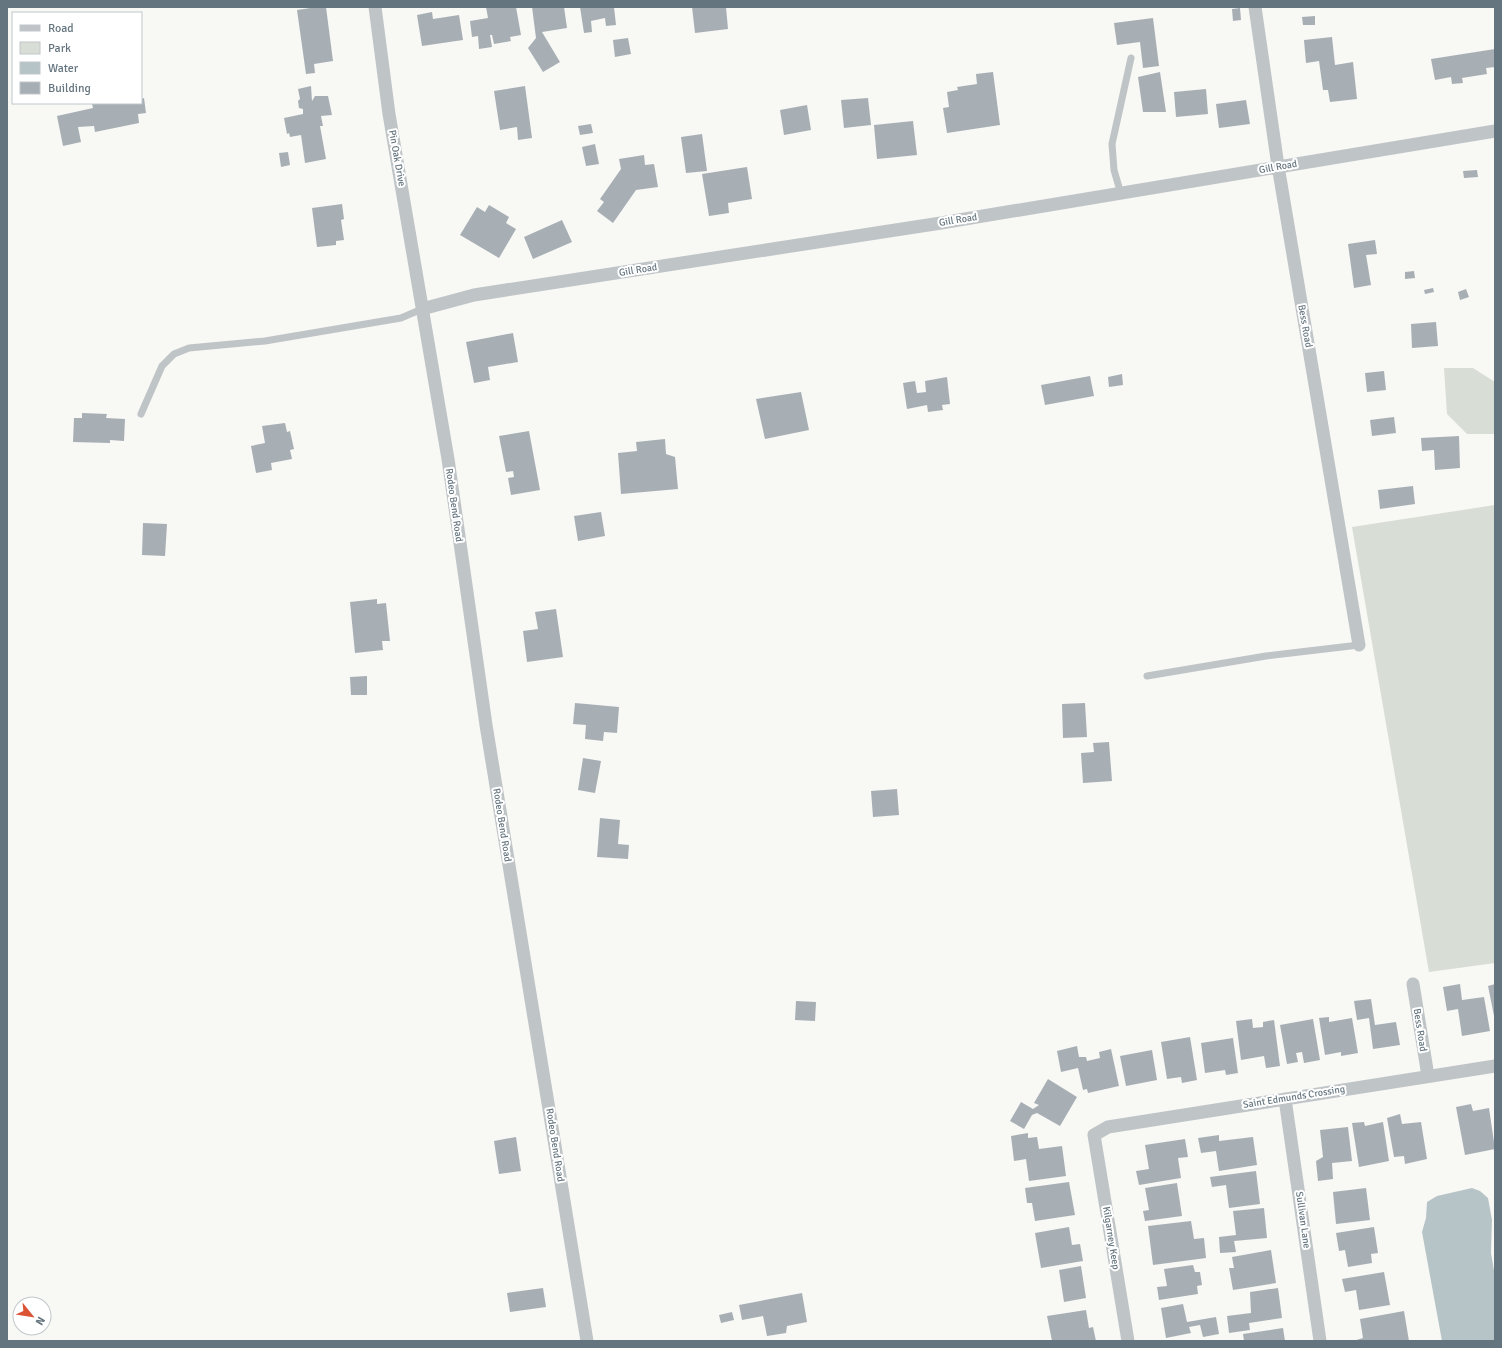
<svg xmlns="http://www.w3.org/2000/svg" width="1502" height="1348" font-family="Signika,sans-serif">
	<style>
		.green { fill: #d8ddd5 }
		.water { fill: #b7c4c7 }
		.building { fill: #a7afb5 }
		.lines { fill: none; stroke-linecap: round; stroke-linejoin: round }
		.service { stroke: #bfc4c7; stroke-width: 7 }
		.minor { stroke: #bfc4c7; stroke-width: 13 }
		.labels { text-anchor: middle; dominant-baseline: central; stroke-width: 4; stroke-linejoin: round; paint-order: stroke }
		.street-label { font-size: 10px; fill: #65757f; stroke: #fff }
	</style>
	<rect width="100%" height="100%" fill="#f8f8f5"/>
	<path class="green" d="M1444 368H1473L1495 382V434H1467L1447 414Z
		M1495 505V963L1429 972 1352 527Z"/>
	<path class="water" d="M1472 1188 1480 1191 1488 1198 1492 1220 1491 1253 1495 1276V1341H1442L1422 1232 1426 1218 1427 1202 1437 1196Z"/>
	<path class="building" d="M317 7H326L333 61 314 64 315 73 306 74 297 10Z
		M486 7H516L521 35 510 37 511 41 494 44 492 35H490L492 47 479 49 478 36 472 37 470 21 488 18Z
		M532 7H564L567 28 542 32 560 62 543 72 528 48 536 38Z
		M580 7H614L616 25 606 26 605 18 591 21 592 32 584 33Z
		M692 7H726L728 29 695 33Z
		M1240 8 1241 20 1233 21 1232 9Z
		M432 12 433 19 459 15 463 40 422 46 417 15Z
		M1315 16V25H1303L1302 17Z
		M1153 18 1159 66 1143 68 1140 42 1117 45 1114 23Z
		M1332 37 1335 65 1353 62 1357 99 1330 102 1328 90H1323L1319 61 1306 63 1304 40Z
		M628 38 631 54 615 57 613 40Z
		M1495 49V67L1486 68 1487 74 1462 78 1463 83 1452 84 1451 77 1435 80 1431 59Z
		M993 72 1000 125 947 133 943 108 949 107 947 92 958 90 957 87 977 84 976 74Z
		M1160 72 1166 112H1143L1138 77Z
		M311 86 312 101 315 96H328L332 115 321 116 323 126H320L326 159 305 163 301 135 290 137 289 133 287 134 284 118 303 114V109L299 108 298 101 300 99 298 89Z
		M525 86 532 138 518 140 517 127 500 130 494 91Z
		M1206 89 1208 114 1176 117 1174 92Z
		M144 98 146 113 138 114 139 123 95 132 94 126 78 127 81 142 63 146 57 116 93 108 92 104 141 103V99Z
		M868 98 871 125 844 128 841 100Z
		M1246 100 1250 124 1219 128 1216 104Z
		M807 105 811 130 784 135 780 110Z
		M913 121 917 155 877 159 874 125Z
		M591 124 593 133 580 135 578 126Z
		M702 134 707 171 686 173 681 137Z
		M595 144 599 164 586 166 582 147Z
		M288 152 290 165 281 167 279 153Z
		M644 155 645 165 654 164 658 187 636 190 613 223 597 211 604 202 600 199 621 169 619 159Z
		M747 167 752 199 728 203 729 213 709 216 702 174Z
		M1477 170 1478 177 1464 178 1463 171Z
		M342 204 344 219 341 220 344 240 336 241V245L317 247 312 208Z
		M489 205 509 217 506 223 516 229 499 258 460 235 477 207 485 212Z
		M562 220 572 242 533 259 524 237Z
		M1375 240 1377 254 1366 255 1371 285 1354 288 1348 244Z
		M1414 271 1415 278 1405 279V272Z
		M1433 288 1434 292 1425 294 1424 290Z
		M1466 289 1469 297 1460 300 1458 292Z
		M1436 322 1438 346 1412 348 1411 324Z
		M513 333 518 362 488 367 490 380 474 383 466 342Z
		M1384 371 1386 390 1367 392 1365 373Z
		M1122 374 1123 385 1109 387 1108 377Z
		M1090 376 1094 396 1045 405 1041 385Z
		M947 377 950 404 942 405 943 410 928 412 927 405 907 409 903 383 915 381 917 393 926 392 925 381Z
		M801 392 809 430 765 439 756 399Z
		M82 413 107 414 106 418 125 419 124 441 110 440V443L73 442 74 418H82Z
		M1394 417 1396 433 1372 436 1370 420Z
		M285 423 287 432 290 431 294 449 290 450 292 459 271 463 272 470 256 473 251 446 265 443 262 426Z
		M529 431 540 490 511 495 508 478 514 477 513 471 506 472 499 436Z
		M1459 436 1460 468 1435 470 1434 450 1422 451 1421 438Z
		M665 439 666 454 675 457 678 489 621 494 618 453 637 451 636 442Z
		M1413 486 1415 504 1380 509 1378 490Z
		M601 512 605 536 578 541 574 516Z
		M143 523 167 524 165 556 142 555Z
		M377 599V604L386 603 390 641H382L383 650 355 653 350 602Z
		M556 609 563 657 527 662 523 631 538 629 535 612Z
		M367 676V695H351L350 677Z
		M575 703 619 707 617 733 604 732 603 741 585 739 586 725 573 724Z
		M1085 703 1087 737 1063 738 1062 704Z
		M1109 742 1112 781 1083 783 1081 753 1094 752 1093 743Z
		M583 758 601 761 595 793 578 790Z
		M897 789 899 815 873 817 871 791Z
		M600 818 620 820 618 844 629 845 628 859 597 857Z
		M1460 984 1462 1000 1484 997 1490 1031 1462 1036 1458 1009 1447 1011 1443 987Z
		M1495 984V1016H1494L1488 986Z
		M1371 999 1375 1025 1396 1022 1400 1045 1373 1049 1369 1018 1357 1020 1354 1001Z
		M796 1001 816 1002 815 1021 795 1020Z
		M1329 1017V1022L1352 1018 1358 1053 1341 1056V1052L1325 1055 1319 1018Z
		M1252 1019 1253 1028 1263 1027V1022L1274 1020 1280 1066 1266 1068 1264 1056 1241 1060 1236 1021Z
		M1313 1019 1320 1060 1304 1063 1302 1052 1296 1053 1298 1062 1287 1064 1280 1025Z
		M1190 1037 1197 1080 1182 1083 1181 1077 1167 1079 1161 1042Z
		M1233 1038 1238 1073 1226 1075 1225 1070 1205 1073 1201 1043Z
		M1077 1046 1079 1057H1086L1087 1061 1100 1058 1099 1052 1111 1049 1119 1086 1088 1093 1087 1089 1083 1090 1078 1068 1061 1072 1057 1051Z
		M1152 1050 1157 1080 1126 1086 1120 1056Z
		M1048 1079 1077 1097 1060 1126 1037 1113 1032 1115 1024 1129 1010 1121 1021 1102 1033 1109 1039 1105 1034 1103Z
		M1471 1104 1473 1111 1489 1108 1495 1149 1465 1155 1456 1107Z
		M1400 1114 1402 1124 1421 1122 1427 1159 1405 1164 1404 1156 1394 1157 1387 1118Z
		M1364 1122 1365 1126 1383 1122 1389 1161 1359 1167 1352 1123Z
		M1348 1127 1352 1161 1332 1163 1333 1179 1318 1181 1316 1161 1323 1157 1320 1130Z
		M1028 1133V1138L1037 1137 1039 1149 1062 1146 1066 1176 1029 1181 1026 1159 1014 1161 1011 1136Z
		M1219 1135V1141L1253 1137 1257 1165 1219 1171 1216 1151 1201 1153 1198 1138Z
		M516 1137 521 1171 499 1174 494 1141Z
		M1185 1139 1188 1157 1178 1158 1181 1178 1139 1185 1136 1171 1149 1169 1145 1145Z
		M1256 1171 1260 1204 1229 1208 1226 1185 1212 1187 1210 1177Z
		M1069 1182 1075 1215 1035 1221 1032 1203H1027L1025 1188Z
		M1177 1183 1182 1216 1145 1221 1143 1211 1149 1210 1145 1188Z
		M1366 1188 1370 1220 1336 1224 1333 1192Z
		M1264 1208 1267 1238 1234 1241 1236 1252 1220 1253 1219 1237 1236 1235 1233 1211Z
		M1191 1221 1194 1239 1204 1238 1206 1258 1153 1265 1148 1226Z
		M1069 1227 1072 1245 1080 1244 1083 1261 1041 1268 1035 1233Z
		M1374 1227 1378 1253 1371 1254 1372 1263 1348 1267 1345 1250 1339 1251 1336 1233Z
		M1271 1250 1276 1283 1233 1290 1229 1268H1234L1232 1257Z
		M1193 1265 1195 1272H1200L1202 1285 1197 1286 1198 1294 1159 1300 1157 1287 1167 1286 1164 1269Z
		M1081 1266 1086 1298 1064 1302 1059 1270Z
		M1384 1272 1390 1305 1359 1310 1356 1290 1345 1292 1342 1279Z
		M543 1288 546 1307 510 1312 507 1293Z
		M1278 1288 1282 1318 1249 1323 1250 1330 1229 1333 1227 1316 1251 1313 1250 1292Z
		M802 1293 807 1322 787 1326 786 1333 767 1336 763 1316 742 1320 739 1305Z
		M1183 1304 1187 1322 1216 1317 1219 1334 1203 1337 1200 1325 1189 1327 1191 1333 1166 1338 1161 1308Z
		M1086 1310 1089 1328 1093 1327 1096 1341H1052L1047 1316Z
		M1404 1311 1409 1341H1353L1363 1338 1360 1319Z
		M732 1312 734 1320 721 1323 719 1315Z
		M1283 1328 1285 1341H1244L1243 1334Z"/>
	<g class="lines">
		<path class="service" d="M1121 194 1114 170 1112 144 1131 58
			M141 414 162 366 174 354 189 348 265 341 401 318 422 309
			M1147 676 1266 656 1359 645"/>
		<path class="minor" d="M375 7 389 114 448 459 486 725 587 1341
			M1255 7 1278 166 1359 645
			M422 309 474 295 941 223 1495 131
			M1413 984 1428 1076
			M1285 1099 1320 1341
			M1128 1341 1094 1135 1108 1127 1495 1066"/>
	</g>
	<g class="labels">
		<g class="street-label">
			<text transform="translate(397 158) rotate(80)">Pin Oak Drive</text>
			<text transform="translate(1278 167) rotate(-10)">Gill Road</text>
			<text transform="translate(958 220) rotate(-9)">Gill Road</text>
			<text transform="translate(638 270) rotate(-9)">Gill Road</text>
			<text transform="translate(1305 326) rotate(80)">Bess Road</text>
			<text transform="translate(454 505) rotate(82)">Rodeo Bend Road</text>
			<text transform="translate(502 825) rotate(81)">Rodeo Bend Road</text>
			<text transform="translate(1420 1030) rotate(81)">Bess Road</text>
			<text transform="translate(1294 1097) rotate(-9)">Saint Edmunds Crossing</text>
			<text transform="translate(555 1145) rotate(81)">Rodeo Bend Road</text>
			<text transform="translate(1303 1220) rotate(82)">Sullivan Lane</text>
			<text transform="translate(1111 1238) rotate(81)">Kilgarney Keep</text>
		</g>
	</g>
	<rect width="1502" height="1348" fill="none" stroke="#65757f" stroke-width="16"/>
	<rect x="12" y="12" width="130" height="92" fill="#ffffff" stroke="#c1c8cc"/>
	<rect x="20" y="25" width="20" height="6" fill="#bfc4c7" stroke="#c1c8cc"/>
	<text x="48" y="32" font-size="12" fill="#65757f">Road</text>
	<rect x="20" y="42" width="20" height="12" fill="#d8ddd5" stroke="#c1c8cc"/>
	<text x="48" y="52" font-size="12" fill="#65757f">Park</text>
	<rect x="20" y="62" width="20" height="12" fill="#b7c4c7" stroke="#c1c8cc"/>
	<text x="48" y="72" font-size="12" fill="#65757f">Water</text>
	<rect x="20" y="82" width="20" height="12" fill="#a7afb5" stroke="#c1c8cc"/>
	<text x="48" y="92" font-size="12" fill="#65757f">Building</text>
	<g transform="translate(32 1316) rotate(120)"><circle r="19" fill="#ffffff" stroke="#c1c8cc"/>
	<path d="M0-3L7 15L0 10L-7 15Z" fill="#da5334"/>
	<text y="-6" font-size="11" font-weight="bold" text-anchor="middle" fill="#65757f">N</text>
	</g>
</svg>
